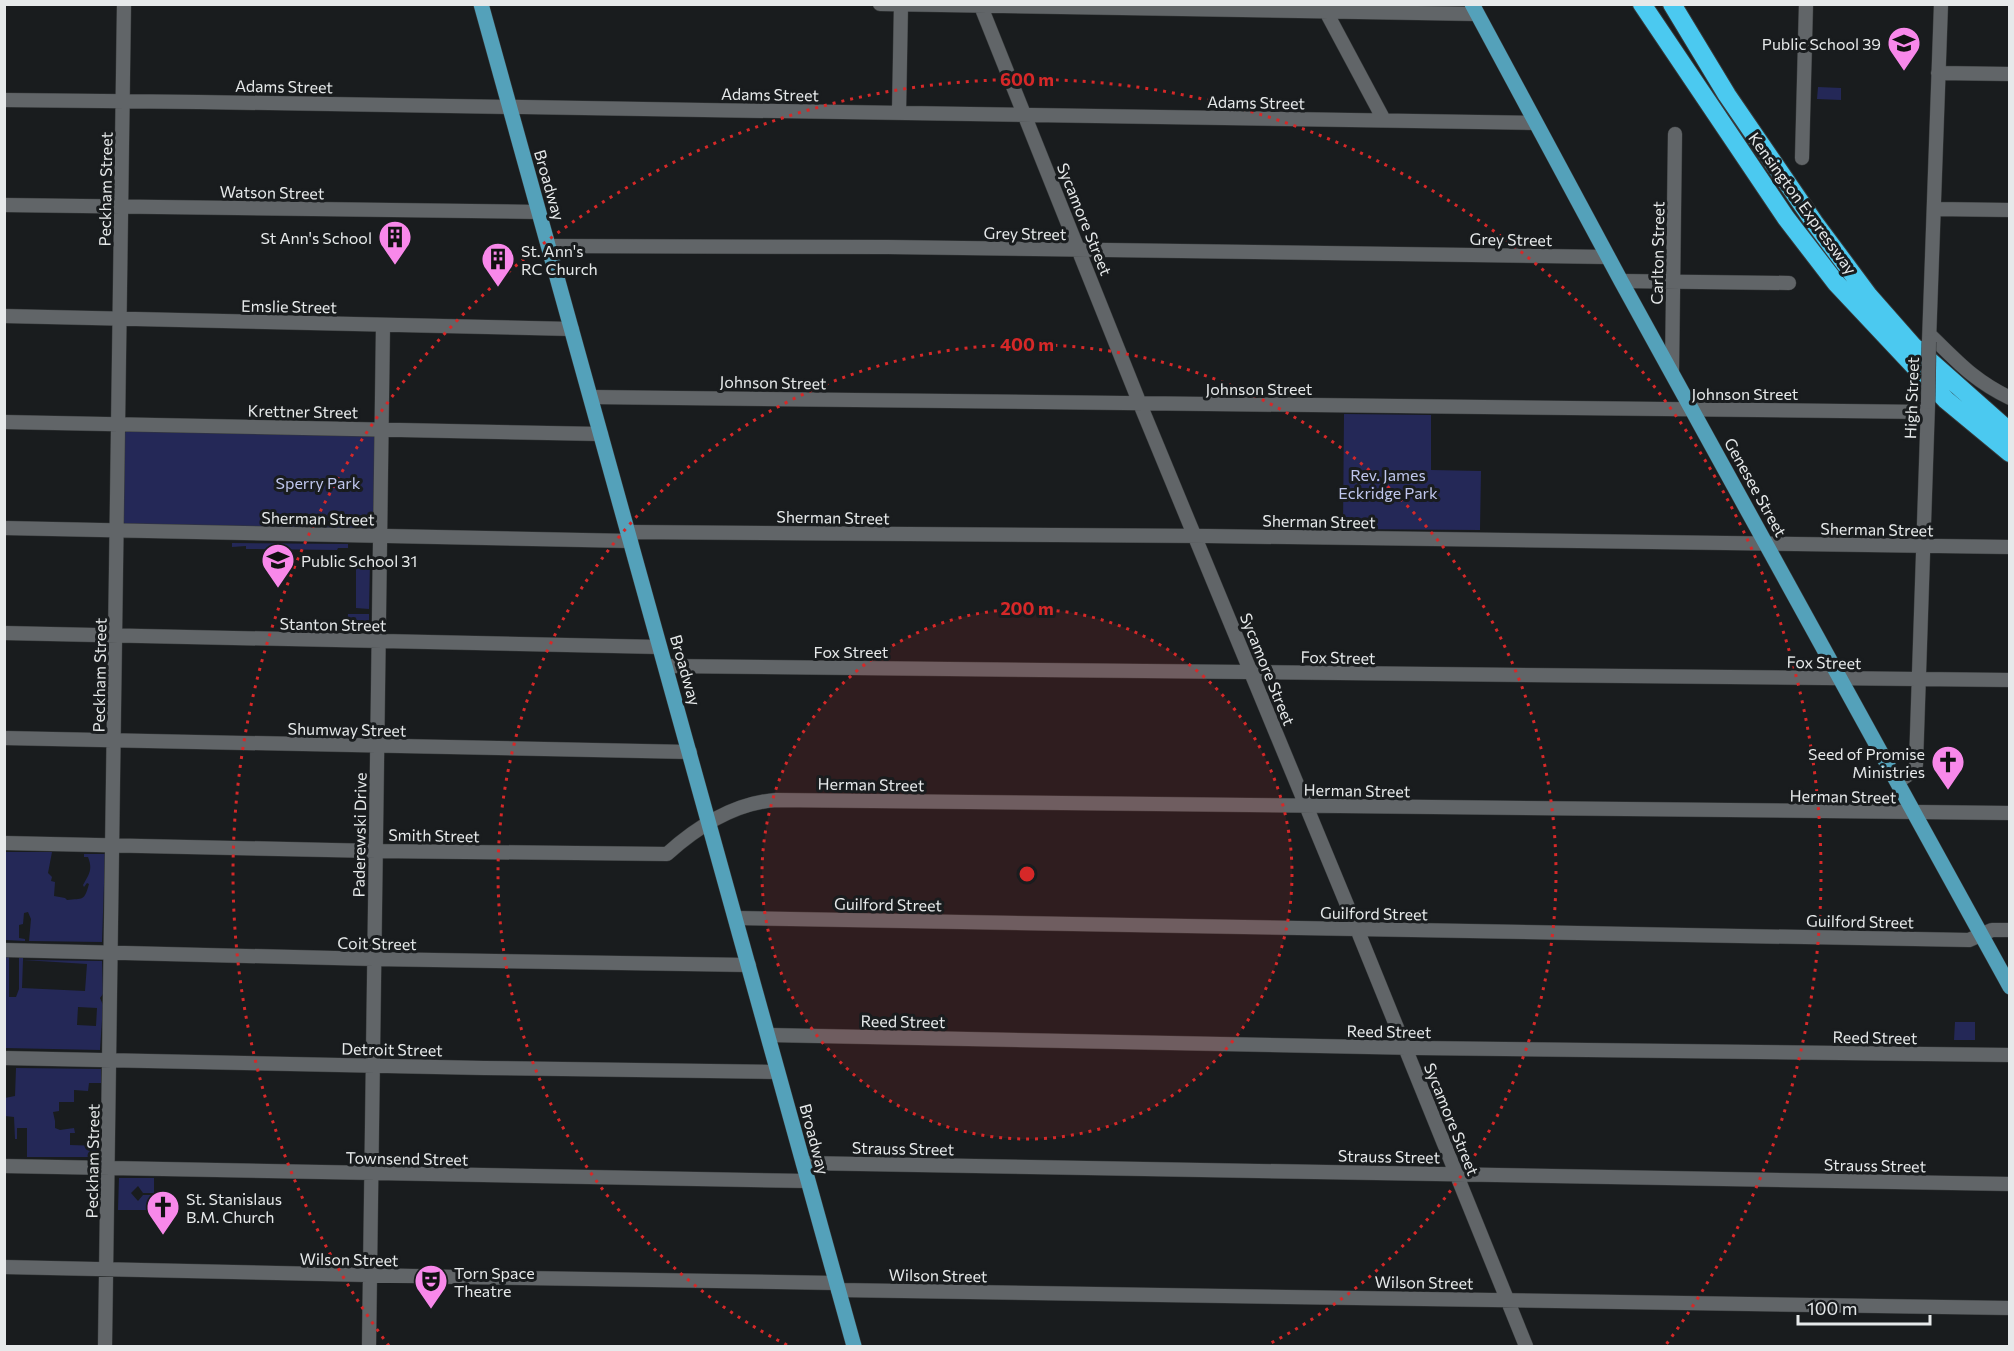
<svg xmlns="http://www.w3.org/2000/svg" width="2014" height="1351" font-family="Commissioner,sans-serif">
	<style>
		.green { fill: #242857; fill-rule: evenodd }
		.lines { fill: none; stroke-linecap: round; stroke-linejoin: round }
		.minor-casing { stroke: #36393a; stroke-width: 15 }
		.major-casing { stroke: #36393a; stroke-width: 16 }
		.highway-casing { stroke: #36393a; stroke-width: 20 }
		.minor { stroke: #616568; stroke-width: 14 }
		.major { stroke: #54a1ba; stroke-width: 15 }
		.highway { stroke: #4bc9f0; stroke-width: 18 }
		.minor-bridge-casing { stroke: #36393a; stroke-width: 15; stroke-linecap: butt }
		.minor-bridge { stroke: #616568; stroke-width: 14 }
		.ring { fill: none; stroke: #d62828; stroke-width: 3; stroke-dasharray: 3 6 }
		.labels { text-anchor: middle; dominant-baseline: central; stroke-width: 6; stroke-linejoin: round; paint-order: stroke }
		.poi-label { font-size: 16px; fill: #e6e9ea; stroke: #191c1e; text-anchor: start }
		.street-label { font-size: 16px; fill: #e6e9ea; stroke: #191c1e }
		.park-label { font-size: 16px; fill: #c0c7ee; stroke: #191c1e }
		.centre { fill: #d62828; stroke: #191c1e; stroke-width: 3 }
		.ring-label { font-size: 18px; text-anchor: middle; font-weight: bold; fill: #d62828; stroke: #191c1e; stroke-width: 6; stroke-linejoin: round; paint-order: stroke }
	</style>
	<rect width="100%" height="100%" fill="#191c1e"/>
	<path class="green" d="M1818 87 1841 88V100L1817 99Z
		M1344 414 1431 415V470L1481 471 1480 530 1343 529Z
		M128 431 376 436 374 529 125 524 123 521 124 433Z
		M232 543 348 544V548H338L337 550 246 549V546L232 547Z
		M356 562H370L369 609 356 608Z
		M348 614H369V627H331V622H336V625H347Z
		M5 852H52L48 873 52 877 51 881 55 882 54 896 65 898 67 900C83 898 84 902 89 884L87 883 84 887 83 885C89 874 93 870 88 857H84V854H105L102 942 29 941 31 919 28 912 24 913 23 924 19 925V938L25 939V941L5 940Z
		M5 955 9 956V997H16L19 989V957L23 956V960L102 961 103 994 100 998 103 1005 100 1050 5 1048ZM23 960 87 964 85 991 22 988ZM78 1007 97 1008 96 1026 77 1025Z
		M1955 1022H1975V1040H1954Z
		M16 1068 101 1069V1083H89L88 1091 74 1090V1102H59V1111L53 1112 55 1121V1128L60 1130 74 1128 75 1133H70V1145L100 1146V1157H27V1128H17V1139H15L14 1117 5 1116V1098L15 1096Z
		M119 1178H154V1193H143L138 1186 131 1193 138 1201 143 1195H154V1210H118Z"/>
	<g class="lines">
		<g class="minor-casing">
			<path id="minor" d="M880 4 1477 14
				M980 4 1140 404 1357 929 1526 1346
				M1323 6 1384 120
				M1938 73 2010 74
				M4 100 199 102 1535 123
				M899 113 901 4
				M1802 158 1806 4
				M4 205 539 212
				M1934 209 2010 210
				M549 246 888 247 1608 257
				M1621 281 1789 283
				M4 316 572 329
				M1930 335C1958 362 1973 380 2010 398
				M1929 342 1941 4
				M1672 372 1675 134
				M591 397 1927 412
				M4 422 601 434
				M4 528 631 541
				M628 532 1208 536 2010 547
				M4 633 660 647
				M665 666 2010 680
				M4 738 690 752
				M1897 782 1914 771 1916 764 1928 404
				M4 843 376 851 667 854C697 827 735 803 776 800L2010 813
				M736 918 1969 940 1992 930H2010
				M4 950 374 959 749 965
				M768 1035 1418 1048 2010 1055
				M4 1058 484 1068 778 1072
				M803 1163 2010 1184
				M4 1166 808 1181
				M4 1267 458 1277 836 1283
				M838 1290 2010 1308
				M105 1346 124 4
				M369 1346 383 325"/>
		</g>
		<g class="major-casing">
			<path id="major" d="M481 4 854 1346
				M1472 4 1621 281 2010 987"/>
		</g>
		<g class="highway-casing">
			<path id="highway" d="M1642 4 1786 218 1836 283 1946 400 2010 453
				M1672 4 1727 95 1814 222 1869 296 1913 346 2010 432"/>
		</g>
		<use href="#minor" class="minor"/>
		<use href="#major" class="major"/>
		<use href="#highway" class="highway"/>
		<g class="minor-bridge-casing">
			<path id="minor-bridge" d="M1928 402 1929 342"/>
		</g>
		<use href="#minor-bridge" class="minor-bridge"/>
	</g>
	<circle cx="1027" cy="874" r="265" fill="#d62828" fill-opacity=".12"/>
	<g class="ring">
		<circle cx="1027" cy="874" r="265"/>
		<path d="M787 1345A529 529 0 1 1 1267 1345"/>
		<path d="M389 1346A794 794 0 1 1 1665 1346"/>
	</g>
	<defs>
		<g id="school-pin" transform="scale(1.725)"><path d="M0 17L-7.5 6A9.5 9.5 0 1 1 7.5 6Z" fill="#f888ea" stroke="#191c1e"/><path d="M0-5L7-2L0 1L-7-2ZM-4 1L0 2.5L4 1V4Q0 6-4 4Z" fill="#111"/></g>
		<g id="building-pin" transform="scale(1.725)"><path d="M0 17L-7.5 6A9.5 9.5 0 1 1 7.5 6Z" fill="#f888ea" stroke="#191c1e"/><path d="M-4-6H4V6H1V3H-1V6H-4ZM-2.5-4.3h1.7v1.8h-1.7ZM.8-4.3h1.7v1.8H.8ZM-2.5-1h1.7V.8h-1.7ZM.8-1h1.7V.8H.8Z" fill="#111"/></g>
		<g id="church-pin" transform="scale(1.725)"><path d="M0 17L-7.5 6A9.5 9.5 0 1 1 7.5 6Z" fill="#f888ea" stroke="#191c1e"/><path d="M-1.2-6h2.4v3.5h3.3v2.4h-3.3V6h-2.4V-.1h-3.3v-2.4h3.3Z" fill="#111"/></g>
		<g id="theatre-pin" transform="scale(1.725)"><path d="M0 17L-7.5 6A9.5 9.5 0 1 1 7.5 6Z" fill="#f888ea" stroke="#191c1e"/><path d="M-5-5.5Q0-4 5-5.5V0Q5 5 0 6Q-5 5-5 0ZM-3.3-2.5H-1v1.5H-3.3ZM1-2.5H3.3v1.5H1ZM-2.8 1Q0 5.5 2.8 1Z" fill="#111"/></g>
	</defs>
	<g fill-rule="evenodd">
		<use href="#school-pin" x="1904" y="43"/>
		<use href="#building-pin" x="395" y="237"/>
		<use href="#building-pin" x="498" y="259"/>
		<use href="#school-pin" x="278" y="560"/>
		<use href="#church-pin" x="1948" y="762"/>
		<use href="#church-pin" x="163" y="1207"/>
		<use href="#theatre-pin" x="431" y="1281"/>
	</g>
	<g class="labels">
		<g class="poi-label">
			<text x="1881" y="43" text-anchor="end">Public School 39</text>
			<text x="372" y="237" text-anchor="end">St Ann's School</text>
			<text x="521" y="250">St. Ann's<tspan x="521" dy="18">RC Church</tspan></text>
			<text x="301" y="560">Public School 31</text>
			<text x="1925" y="753" text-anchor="end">Seed of Promise<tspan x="1925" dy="18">Ministries</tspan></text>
			<text x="186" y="1198">St. Stanislaus<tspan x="186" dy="18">B.M. Church</tspan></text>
			<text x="454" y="1272">Torn Space<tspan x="454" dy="18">Theatre</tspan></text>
		</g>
		<g class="street-label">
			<text transform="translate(284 86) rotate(1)">Adams Street</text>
			<text transform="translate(770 94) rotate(1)">Adams Street</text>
			<text transform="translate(1256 102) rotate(1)">Adams Street</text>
			<text transform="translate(550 185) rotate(74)">Broadway</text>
			<text transform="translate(105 189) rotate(-89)">Peckham Street</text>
			<text transform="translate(272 192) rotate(1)">Watson Street</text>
			<text transform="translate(1803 203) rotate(54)">Kensington Expressway</text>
			<text transform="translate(1085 219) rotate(68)">Sycamore Street</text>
			<text transform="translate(1025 233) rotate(1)">Grey Street</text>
			<text transform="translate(1511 239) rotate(1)">Grey Street</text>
			<text transform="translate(1657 253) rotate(-89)">Carlton Street</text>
			<text transform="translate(289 306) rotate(1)">Emslie Street</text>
			<text transform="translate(773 382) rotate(1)">Johnson Street</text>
			<text x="1259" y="388">Johnson Street</text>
			<text x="1745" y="393">Johnson Street</text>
			<text transform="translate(1911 398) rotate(-88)">High Street</text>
			<text transform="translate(303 411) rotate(1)">Krettner Street</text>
			<text transform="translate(1756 487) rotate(61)">Genesee Street</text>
			<text transform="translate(833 517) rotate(1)">Sherman Street</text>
			<text transform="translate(318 518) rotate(1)">Sherman Street</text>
			<text transform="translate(1319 521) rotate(1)">Sherman Street</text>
			<text transform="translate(1877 529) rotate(1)">Sherman Street</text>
			<text transform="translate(333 624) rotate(1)">Stanton Street</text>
			<text x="851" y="651">Fox Street</text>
			<text transform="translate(1338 657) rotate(1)">Fox Street</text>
			<text transform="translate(1824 662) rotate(1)">Fox Street</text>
			<text transform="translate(1268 669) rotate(68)">Sycamore Street</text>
			<text transform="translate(686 670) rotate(74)">Broadway</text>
			<text transform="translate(99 675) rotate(-89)">Peckham Street</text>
			<text transform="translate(347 729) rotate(1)">Shumway Street</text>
			<text transform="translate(871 784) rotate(1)">Herman Street</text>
			<text transform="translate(1357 790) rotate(1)">Herman Street</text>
			<text transform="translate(1843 796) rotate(1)">Herman Street</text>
			<text transform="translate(359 835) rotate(-89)">Paderewski Drive</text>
			<text transform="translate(434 835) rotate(1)">Smith Street</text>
			<text transform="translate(888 904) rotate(1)">Guilford Street</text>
			<text transform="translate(1374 913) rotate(1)">Guilford Street</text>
			<text transform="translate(1860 921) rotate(1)">Guilford Street</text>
			<text transform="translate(377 943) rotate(1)">Coit Street</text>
			<text transform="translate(903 1021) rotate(1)">Reed Street</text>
			<text transform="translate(1389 1031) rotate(1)">Reed Street</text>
			<text transform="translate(1875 1037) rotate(1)">Reed Street</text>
			<text transform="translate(392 1049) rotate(1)">Detroit Street</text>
			<text transform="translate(1452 1119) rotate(68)">Sycamore Street</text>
			<text transform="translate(815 1139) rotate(75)">Broadway</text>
			<text transform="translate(903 1148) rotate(1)">Strauss Street</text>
			<text transform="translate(1389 1156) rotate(1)">Strauss Street</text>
			<text transform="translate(407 1158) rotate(1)">Townsend Street</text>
			<text transform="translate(92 1161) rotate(-89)">Peckham Street</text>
			<text transform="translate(1875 1165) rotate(1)">Strauss Street</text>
			<text transform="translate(349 1259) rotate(1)">Wilson Street</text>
			<text transform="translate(938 1275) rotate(1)">Wilson Street</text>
			<text transform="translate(1424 1282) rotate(1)">Wilson Street</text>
		</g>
		<g class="park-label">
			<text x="1388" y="474">Rev. James<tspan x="1388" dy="18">Eckridge Park</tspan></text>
			<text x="318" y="482">Sperry Park</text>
		</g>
	</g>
	<circle cx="1027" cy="874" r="9" class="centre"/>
	<g class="ring-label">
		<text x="1027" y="86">600 m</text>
		<text x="1027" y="351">400 m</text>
		<text x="1027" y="615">200 m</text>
	</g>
	<rect width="2014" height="1351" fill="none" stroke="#e6e9ea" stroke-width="12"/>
	<path d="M1798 1315v9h132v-9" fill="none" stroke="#e6e9ea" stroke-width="3"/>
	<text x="1807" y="1315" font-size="18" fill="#e6e9ea" stroke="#191c1e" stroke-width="4.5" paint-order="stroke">100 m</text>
</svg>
